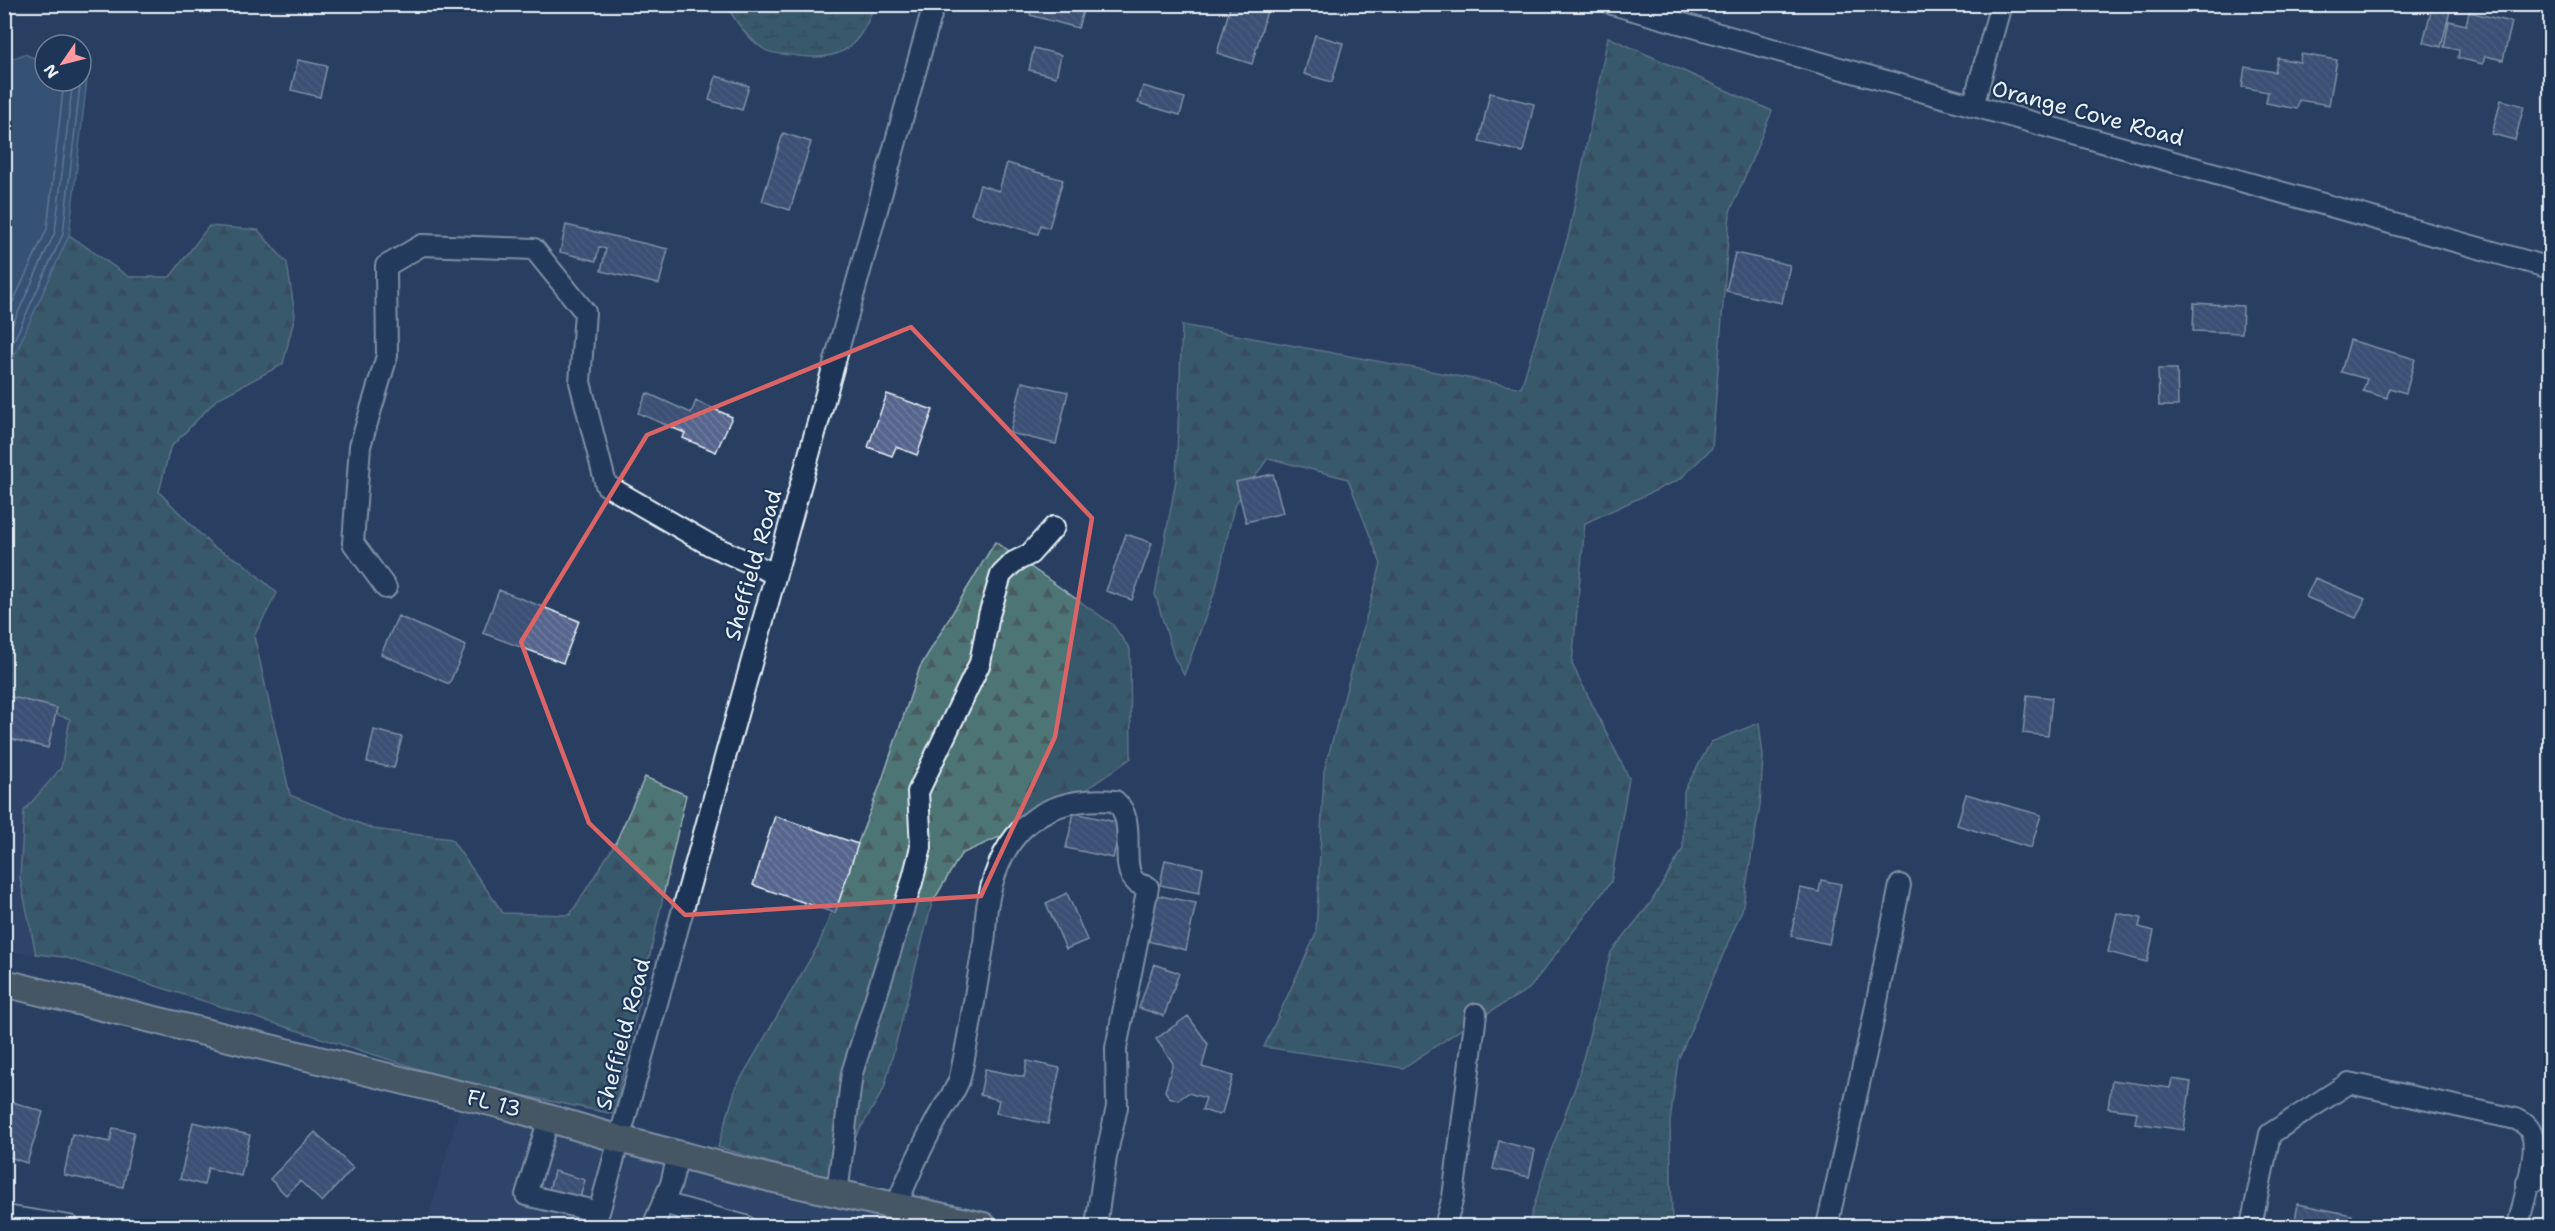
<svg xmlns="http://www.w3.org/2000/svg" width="2555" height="1231" font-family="'Shantell Sans',sans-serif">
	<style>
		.built { fill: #364a6f }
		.forest { fill: url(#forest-firs); stroke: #9bb2b7; stroke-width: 1.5 }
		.wetland { fill: url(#wetland-marsh); stroke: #9bb2b7; stroke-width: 1.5 }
		.water { fill: #44688b; stroke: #869fb7; stroke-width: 1.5 }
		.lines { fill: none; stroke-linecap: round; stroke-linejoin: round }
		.shore { stroke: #a6bacc; stroke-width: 1.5 }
		.building { fill: url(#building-back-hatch); stroke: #e8f1f8; stroke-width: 1.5 }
		.minor-casing { stroke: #e8f1f8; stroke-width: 24 }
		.major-casing { stroke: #e8f1f8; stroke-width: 30 }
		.minor { stroke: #1d3557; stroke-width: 20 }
		.major { stroke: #697266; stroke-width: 26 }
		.marked { fill: none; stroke: #db6466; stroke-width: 4.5; stroke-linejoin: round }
		.labels { text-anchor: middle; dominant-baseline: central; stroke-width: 4.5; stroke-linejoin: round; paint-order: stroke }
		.street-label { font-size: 22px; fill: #e8f1f8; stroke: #1d3557 }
	</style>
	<defs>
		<pattern id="forest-firs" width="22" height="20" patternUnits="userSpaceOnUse" patternTransform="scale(1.5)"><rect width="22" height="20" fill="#4e7476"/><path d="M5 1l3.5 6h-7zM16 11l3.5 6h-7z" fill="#4a5c5e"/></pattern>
		<pattern id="wetland-marsh" width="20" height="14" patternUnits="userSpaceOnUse" patternTransform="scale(1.5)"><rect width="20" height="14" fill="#4e7476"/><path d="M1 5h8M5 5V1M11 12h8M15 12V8" fill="none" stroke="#4a5c5e"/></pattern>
		<pattern id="building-back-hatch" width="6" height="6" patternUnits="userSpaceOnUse" patternTransform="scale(1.5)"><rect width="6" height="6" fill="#56658d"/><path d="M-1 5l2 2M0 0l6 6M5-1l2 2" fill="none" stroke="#6e7c9e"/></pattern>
	</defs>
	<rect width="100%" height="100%" fill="#283f62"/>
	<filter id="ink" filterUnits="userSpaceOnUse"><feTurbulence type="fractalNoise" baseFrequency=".0167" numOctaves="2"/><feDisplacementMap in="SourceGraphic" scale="12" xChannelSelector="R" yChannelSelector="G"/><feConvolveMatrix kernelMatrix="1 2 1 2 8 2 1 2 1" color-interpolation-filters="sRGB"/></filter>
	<g filter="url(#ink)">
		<path class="built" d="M4 697 70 719 61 768 24 811 20 878 36 954 5 951Z
			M460 1106 880 1215 878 1226H426Z"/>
		<path class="forest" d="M1608 37 1772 111 1730 212 1712 448 1680 479 1585 523 1572 664 1629 778 1611 882 1529 989 1472 1022 1403 1068 1264 1047 1316 934 1324 771 1381 564 1348 479 1268 458 1234 506 1216 588 1184 675 1174 657 1155 594 1176 480 1182 325 1521 388 1569 233Z
			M209 226 258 230 287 263 295 315 283 364 217 399 170 448 159 492 213 547 242 562 277 593 254 636 290 795 373 829 451 839 503 913 570 915 615 844 645 777 686 795 614 1114 467 1084 64 957 36 954 20 878 24 811 61 768 70 719 5 697 4 397 7 372 69 235 129 277H170Z
			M995 542 1112 624 1130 649 1131 758 1051 814 961 854 932 903 884 1089 829 1181 718 1147 736 1087 819 944 881 783 920 667Z"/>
		<path class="wetland" d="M726 5H874C860 49 839 63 792 55 784 54 771 54 765 50 748 39 736 22 726 5Z
			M1759 723 1763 756 1760 805 1742 910 1678 1060 1670 1122 1672 1226H1528L1549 1156 1576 1085 1611 952 1650 904 1683 849 1684 791 1711 742Z"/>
		<path class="water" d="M24 54 45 62V81H81V77L87 79 69 235 7 372 5 397V62Z"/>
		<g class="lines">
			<path class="shore" d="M4 321 47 229 63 91 58 81
				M4 343 55 232 72 88 69 81
				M4 362 63 234 80 85 77 81"/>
		</g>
		<path class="building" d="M1033 4H1085L1078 28 1030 15Z
			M1231 4H1269L1252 64 1217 53Z
			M2433 4 2451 7 2441 47 2423 42Z
			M2469 12 2512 22 2503 60 2485 56 2483 64 2458 58 2459 50 2444 47 2449 21 2466 25Z
			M1315 35 1343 43 1332 82 1304 74Z
			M1034 48 1061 55 1056 77 1029 70Z
			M2301 54 2337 60 2329 105 2299 100 2297 109 2266 103 2268 92 2242 87 2245 67 2275 72 2278 58 2300 62Z
			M298 60 327 66 320 97 291 90Z
			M716 76 749 86 742 110 709 100Z
			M1143 86 1185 98 1180 115 1138 103Z
			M1490 93 1534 104 1523 152 1479 142Z
			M2501 100 2524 106 2515 140 2492 134Z
			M783 133 811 142 790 210 762 201Z
			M1007 163 1063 180 1049 228 1041 225 1038 234 971 214 980 185 999 191Z
			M566 225 668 249 659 284 601 271 606 249 599 247 596 261 560 252Z
			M1735 253 1790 265 1782 303 1726 291Z
			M2194 303 2243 306 2242 333 2193 331Z
			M2350 340 2415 359 2406 393 2389 388 2387 398 2363 391 2367 379 2341 372Z
			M2158 369H2177L2178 406H2159Z
			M1022 382 1068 392 1056 444 1010 433Z
			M647 393 691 413 696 401 732 417 716 452 683 438 685 433 638 413Z
			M887 394 933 410 917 455 896 447 892 456 868 447Z
			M1273 474 1283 513 1246 522 1236 482Z
			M1126 534 1152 543 1132 600 1106 591Z
			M2315 578 2365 599 2356 618 2306 597Z
			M499 590 579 621 563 663 483 633Z
			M398 616 466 646 449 684 381 654Z
			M4 695 57 708 48 748 4 737Z
			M2027 695 2052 698 2048 736 2023 733Z
			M374 730 402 737 394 768 367 762Z
			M1966 794 2041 815 2031 848 1957 825Z
			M1074 813 1121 823 1113 858 1066 848Z
			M775 816 858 844 835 913 753 885Z
			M1165 860 1203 868 1199 893 1160 885Z
			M1821 880 1841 884 1829 944 1791 936 1800 888 1819 892Z
			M1067 893 1087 940 1066 949 1046 903Z
			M1156 895 1196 903 1186 950 1147 941Z
			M2117 913 2141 918 2139 927 2154 931 2147 962 2108 952Z
			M1154 964 1179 973 1164 1016 1139 1008Z
			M1188 1016 1208 1044 1202 1067 1233 1076 1222 1113 1219 1115 1202 1110 1206 1098 1188 1093 1178 1100 1169 1097 1165 1091 1173 1063 1156 1039Z
			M1027 1061 1060 1068 1048 1124 996 1113 999 1100 980 1095 985 1069 1024 1077Z
			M2172 1079 2191 1082 2184 1130 2135 1123 2137 1112 2108 1108 2112 1080 2170 1088Z
			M4 1099 43 1112 27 1163 6 1156 8 1148 4 1147Z
			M193 1122 250 1135 241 1176 208 1168 204 1185 180 1179Z
			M113 1128 134 1132 123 1187 64 1175 72 1134 110 1142Z
			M315 1132 353 1168 322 1202 300 1181 286 1195 270 1179Z
			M1499 1141 1535 1150 1529 1177 1493 1169Z
			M554 1171 585 1180 579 1202 548 1194Z
			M2298 1204 2352 1215 2350 1226H2294Z"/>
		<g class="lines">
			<g class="minor-casing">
				<path id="minor" d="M1612 4 2550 268
					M1973 106 2001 4
					M386 588 353 543 360 446 387 356 386 266 422 245 534 249 585 312 580 382 606 485 710 545 775 574
					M549 1118 526 1195 599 1212 934 4
					M2527 1183 2550 1176
					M837 1194 852 1073 912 882 921 847 918 792 980 663 989 615 1001 575 1014 562 1030 554 1054 527
					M663 1203 745 1226
					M896 1207C908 1176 922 1146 938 1117 945 1104 957 1090 960 1077 970 1033 976 987 984 942 986 929 985 915 988 902 1001 831 1042 795 1115 801 1139 821 1118 865 1135 881 1137 884 1144 886 1148 887L1116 1048 1117 1107 1106 1157 1096 1226
					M4 1216 69 1226
					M653 1226 671 1184 678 1155
					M906 1226 911 1211
					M1445 1226 1453 1197 1476 1014
					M1827 1226 1872 1026 1900 885
					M2251 1226 2270 1134 2349 1083 2516 1119C2524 1123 2529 1126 2532 1135 2539 1151 2522 1207 2518 1226"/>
			</g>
			<g class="major-casing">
				<path id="major" d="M4 983 507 1106 619 1139 770 1178 983 1226"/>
			</g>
			<use href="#minor" class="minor"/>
			<use href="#major" class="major"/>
		</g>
	</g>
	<path d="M0 0H2555V1231H0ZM911 327 1092 518 1055 737 981 896 685 915 589 823 521 642 647 435Z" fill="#283f62" fill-opacity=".55" fill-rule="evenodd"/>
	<path class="marked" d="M911 327 1092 518 1055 737 981 896 685 915 589 823 521 642 647 435Z"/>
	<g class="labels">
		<g class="street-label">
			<text transform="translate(2088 113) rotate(15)">Orange Cove Road</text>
			<text transform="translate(753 565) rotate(-74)">Sheffield Road</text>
			<text transform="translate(623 1034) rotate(-75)">Sheffield Road</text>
			<text transform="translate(494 1103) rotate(14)">FL 13</text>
		</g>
	</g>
	<rect width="2555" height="1231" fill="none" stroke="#1d3557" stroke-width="24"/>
	<rect x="12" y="12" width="2531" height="1207" fill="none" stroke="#e8f1f8" stroke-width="2" filter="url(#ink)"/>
	<g transform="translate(63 63) rotate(235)"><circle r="28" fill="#1d3557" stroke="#6e8097" stroke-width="1.5"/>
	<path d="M0-4.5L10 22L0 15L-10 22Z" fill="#ff9aa2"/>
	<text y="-9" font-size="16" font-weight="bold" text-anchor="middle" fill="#e8f1f8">N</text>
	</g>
</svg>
